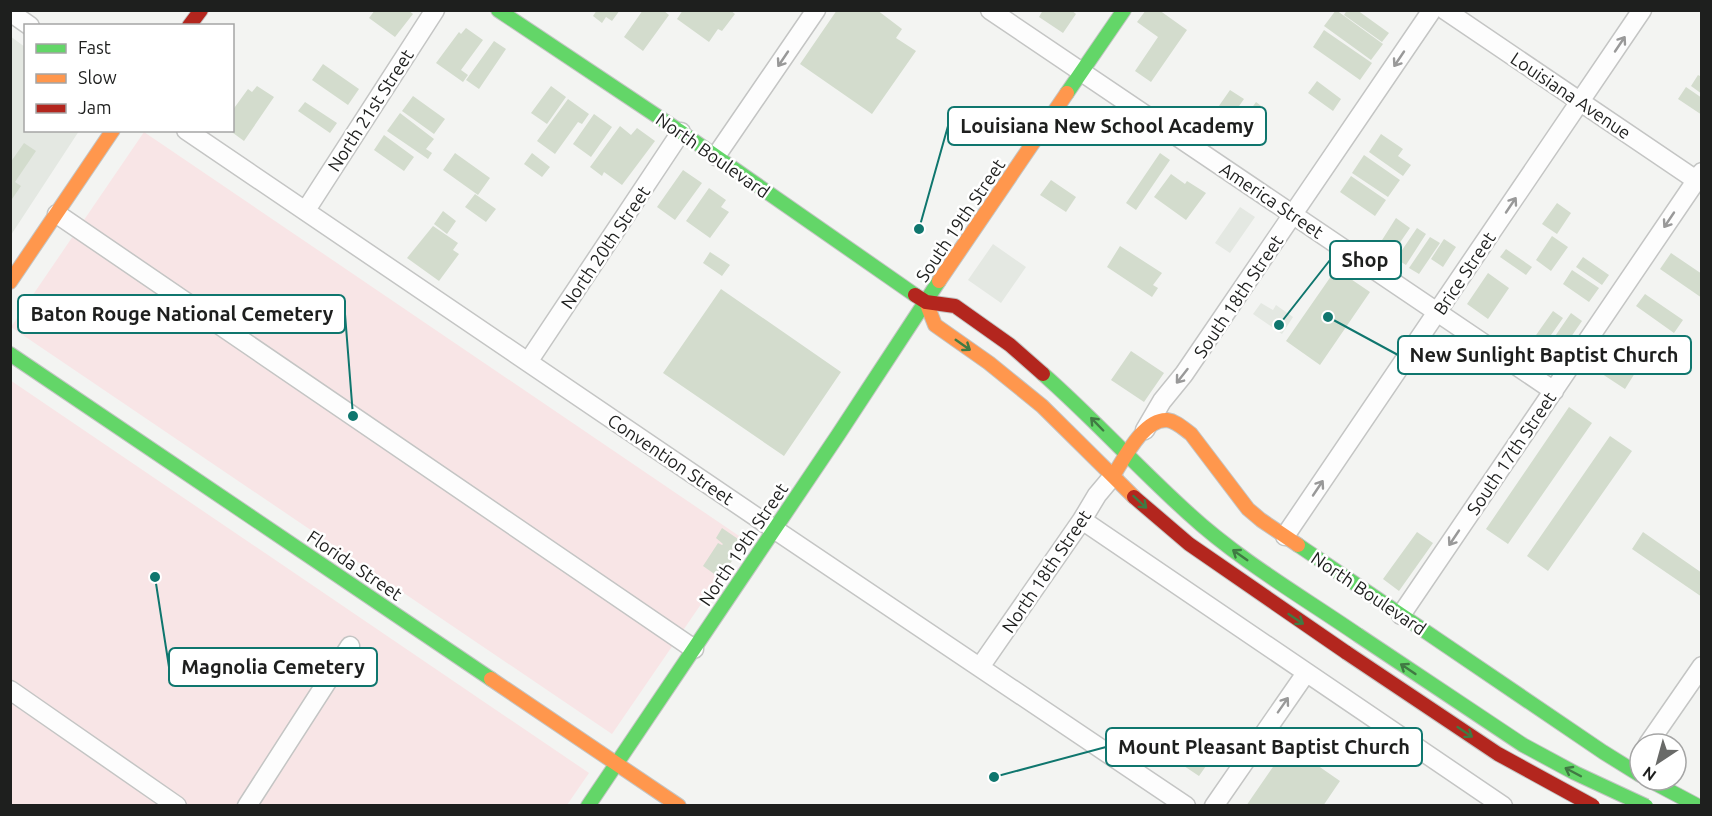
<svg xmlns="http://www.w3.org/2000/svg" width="1712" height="816" font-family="Ubuntu,sans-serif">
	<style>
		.built { fill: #e4e8e2 }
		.green { fill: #f8e5e6 }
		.building { fill: #d3dccd }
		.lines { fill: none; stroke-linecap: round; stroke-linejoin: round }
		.street-casing { stroke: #c4c5c4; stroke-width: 21 }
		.fast-casing { stroke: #c4c5c4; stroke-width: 16 }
		.slow-casing { stroke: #c4c5c4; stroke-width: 16 }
		.jam-casing { stroke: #c4c5c4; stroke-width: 16 }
		.street { stroke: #fdfdfd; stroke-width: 18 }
		.fast { stroke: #63d668; stroke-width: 14 }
		.slow { stroke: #ff974d; stroke-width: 14 }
		.jam { stroke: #b3261e; stroke-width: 14 }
		.fast-bridge-casing { stroke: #c4c5c4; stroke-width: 16; stroke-linecap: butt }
		.jam-bridge-casing { stroke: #c4c5c4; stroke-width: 16; stroke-linecap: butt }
		.fast-bridge { stroke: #63d668; stroke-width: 14 }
		.jam-bridge { stroke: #b3261e; stroke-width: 14 }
		.oneway { stroke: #999 }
		.oneway2 { stroke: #407a43 }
		.labels { text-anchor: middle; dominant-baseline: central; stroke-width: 5; stroke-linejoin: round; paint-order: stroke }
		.street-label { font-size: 18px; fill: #1e1f1e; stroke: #fff }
		.leader { fill: none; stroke: #0f766e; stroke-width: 2 }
		.callout-dot { fill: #0f766e; stroke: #fff; stroke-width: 2 }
		.callout { fill: #fff; stroke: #0f766e; stroke-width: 2 }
		.callout-label { font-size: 20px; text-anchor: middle; font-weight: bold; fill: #1e1f1e }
	</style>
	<rect width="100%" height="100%" fill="#f3f4f2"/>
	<path class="built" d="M10 36 25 47 26 130 79 131 11 235Z
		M1240 207 1255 217 1230 253 1215 243Z
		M993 244 1026 267 1001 303 968 280Z
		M1261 303 1273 310 1276 305 1293 317 1282 334 1253 314Z"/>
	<path class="green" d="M144 132 745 540 612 734 11 327Z
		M10 380 589 773 567 805H11Z"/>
	<path class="building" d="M375 10H408L413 14 395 37 369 18Z
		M597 10H620L612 21 606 17 602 23 593 16Z
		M643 10H663L669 15 643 51 624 37Z
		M683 10H730L735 14 722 31 718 29 709 42 677 19Z
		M837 10H877L902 29 896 38 916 51 872 114 800 64Z
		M1043 10H1071L1076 14 1063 33 1039 17Z
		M1146 10H1159L1187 30 1151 82 1135 71 1158 37 1137 22Z
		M1336 10 1383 44 1371 60 1324 26Z
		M1347 10H1357L1389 33 1382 42 1344 15Z
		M466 28 483 40 461 70 468 75 463 82 436 63 459 32 461 34Z
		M1324 30 1372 63 1360 80 1313 47Z
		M494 41 506 49 479 89 466 80Z
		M323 64 359 89 348 105 312 80Z
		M1698 75 1702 77V94L1691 86Z
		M1317 81 1341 99 1333 111 1308 93Z
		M257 86 274 97 244 141 229 130H232V111L248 89 252 92Z
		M551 86 566 97 547 124 531 113Z
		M1686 87 1702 98V115L1678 99Z
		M1230 90 1244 99 1219 135 1205 126Z
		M413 96 445 119 434 134 402 111Z
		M568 99 589 114 582 124 578 122 555 154 537 141Z
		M305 102 337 123 330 133 298 111Z
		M1256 102 1265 109 1241 144 1231 137Z
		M400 113 434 139 426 149 432 153 428 159 387 131Z
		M594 114 612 127 591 157 573 144Z
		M620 126 631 135 637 128 655 141 622 185 604 172 602 176 590 167Z
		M1381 134 1403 149 1398 156 1411 165 1403 176 1369 152Z
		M384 135 414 157 404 171 374 150Z
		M24 143 36 151 15 182 21 186 12 199 10 197V163Z
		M455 153 490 178 478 195 443 170Z
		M532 153 550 167 542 177 524 164Z
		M1160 153 1170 160 1136 210 1126 203Z
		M1364 155 1400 180 1388 197 1352 173Z
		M683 170 702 183 675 220 657 207Z
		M1171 174 1185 184 1187 181 1206 193 1186 220 1154 197Z
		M1351 176 1386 200 1375 216 1340 192Z
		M1051 180 1076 197 1066 212 1040 195Z
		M709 188 726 200 721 207 729 212 710 238 686 221Z
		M475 194 496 209 486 222 465 207Z
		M1557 203 1571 213 1557 234 1542 224Z
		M443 211 456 221 447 234 434 224Z
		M1396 218 1410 228 1390 257 1377 248Z
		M433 226 458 243 453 250 459 254 439 281 407 258Z
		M1417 228 1426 234 1406 265 1396 259Z
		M1552 236 1568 247 1551 271 1536 260Z
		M1430 237 1440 243 1419 274 1409 268Z
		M1444 239 1456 247 1443 267 1431 259Z
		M1120 246 1162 273 1153 285 1158 288 1152 297 1107 267Z
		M1506 249 1532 267 1526 275 1500 257Z
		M710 252 730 265 722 276 703 263Z
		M1671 253 1702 274V298L1660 269Z
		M1583 257 1609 275 1602 285 1576 267Z
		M1336 269 1370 292 1320 365 1286 341Z
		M1572 270 1599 288 1589 302 1563 284Z
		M1488 273 1509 288 1488 319 1467 304Z
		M721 289 841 372 784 456 663 373Z
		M1645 294 1683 320 1674 333 1636 306Z
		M1553 311 1563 318 1539 352 1529 345Z
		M1571 313 1582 321 1553 363 1542 355Z
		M1131 351 1164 373 1144 402 1111 380Z
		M1603 353 1635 373 1625 389 1593 368Z
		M1569 407 1592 423 1508 544 1486 529Z
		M1610 436 1632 451 1548 571 1527 556Z
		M722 528 741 541 735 551 732 549 731 551 736 555 720 578 703 566 718 543 722 545 723 544 716 538Z
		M1417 532 1433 543 1399 591 1383 579Z
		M1643 532 1702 573V597L1632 549Z
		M1186 738 1213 756 1199 776 1172 758Z
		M1288 745 1340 781 1323 806H1246Z"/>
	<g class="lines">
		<g class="street-casing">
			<path id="street" d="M990 10 1554 391
				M1445 10 1696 180
				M10 12 30 26
				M186 130 774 529 1186 806
				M716 156 816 10
				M306 210 435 10
				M57 214 694 649
				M528 362 681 132
				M1145 430 1162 401 1184 374 1432 10
				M1082 520 1503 806
				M1285 536 1642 10
				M1401 615 1702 172
				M980 667 1082 520 1097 495 1113 476
				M10 690 177 806
				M1648 744 1702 666
				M247 806 350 646
				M1214 806 1306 673"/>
		</g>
		<g class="fast-casing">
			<path id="fast" d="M498 10 681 132 915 295
				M1067 93 1124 10
				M10 354 491 679
				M1043 374C1093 418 1138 468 1188 513 1239 560 1301 596 1358 635
				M1298 545 1603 752 1640 775
				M1649 780 1698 806
				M588 806 838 435 939 281"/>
		</g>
		<g class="slow-casing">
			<path id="slow" d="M939 281 1067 93
				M10 282 113 130
				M926 302 935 325 989 363 1042 406 1134 497
				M1113 476C1124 459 1143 419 1167 420 1176 421 1184 429 1191 434L1248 509 1261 520 1298 545
				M491 679 679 806"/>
		</g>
		<g class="jam-casing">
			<path id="jam" d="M189 26 201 10
				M915 295 926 302 955 306 1010 345 1043 374
				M1134 497 1189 544 1347 653"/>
		</g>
		<use href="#street" class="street"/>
		<use href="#fast" class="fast"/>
		<use href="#slow" class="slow"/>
		<use href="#jam" class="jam"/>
		<g class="fast-bridge-casing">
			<path id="fast-bridge" d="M1358 635 1523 745 1575 773 1646 806"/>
		</g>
		<g class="jam-bridge-casing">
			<path id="jam-bridge" d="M1347 653 1498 754 1593 806"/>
		</g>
		<use href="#fast-bridge" class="fast-bridge"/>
		<use href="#jam-bridge" class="jam-bridge"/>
	</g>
	<defs><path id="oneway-shaft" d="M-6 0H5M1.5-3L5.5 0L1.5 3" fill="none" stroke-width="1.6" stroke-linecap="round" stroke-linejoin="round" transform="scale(1.5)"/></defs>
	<g class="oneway">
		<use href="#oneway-shaft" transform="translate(1620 44) rotate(-56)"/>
		<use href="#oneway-shaft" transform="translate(783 59) rotate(124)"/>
		<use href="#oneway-shaft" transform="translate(1399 59) rotate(124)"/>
		<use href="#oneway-shaft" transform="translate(1511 205) rotate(-56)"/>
		<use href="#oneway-shaft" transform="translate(1669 220) rotate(124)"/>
		<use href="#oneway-shaft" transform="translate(1182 376) rotate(128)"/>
		<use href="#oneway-shaft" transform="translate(1318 488) rotate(-56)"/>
		<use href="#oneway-shaft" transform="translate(1454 538) rotate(124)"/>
		<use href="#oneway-shaft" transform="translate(1283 705) rotate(-55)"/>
	</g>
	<g class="oneway2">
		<use href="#oneway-shaft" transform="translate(963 345) rotate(35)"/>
		<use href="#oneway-shaft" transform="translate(1097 424) rotate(-134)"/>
		<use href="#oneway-shaft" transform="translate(1140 502) rotate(42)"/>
		<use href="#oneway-shaft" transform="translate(1240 555) rotate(-145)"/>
		<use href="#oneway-shaft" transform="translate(1296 619) rotate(34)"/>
		<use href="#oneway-shaft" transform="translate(1408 669) rotate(-146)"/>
		<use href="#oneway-shaft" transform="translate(1465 732) rotate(34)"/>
		<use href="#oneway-shaft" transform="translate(1573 772) rotate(-152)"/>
	</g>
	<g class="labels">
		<g class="street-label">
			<text transform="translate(1571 95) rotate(34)">Louisiana Avenue</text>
			<text transform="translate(370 110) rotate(-57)">North 21st Street</text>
			<text transform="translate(713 155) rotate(35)">North Boulevard</text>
			<text transform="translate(1272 200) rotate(34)">America Street</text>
			<text transform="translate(960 220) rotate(-56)">South 19th Street</text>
			<text transform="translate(605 247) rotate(-56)">North 20th Street</text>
			<text transform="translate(1464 273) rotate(-56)">Brice Street</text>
			<text transform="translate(1238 296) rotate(-56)">South 18th Street</text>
			<text transform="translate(1511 453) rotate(-56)">South 17th Street</text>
			<text transform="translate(671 459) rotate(34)">Convention Street</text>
			<text transform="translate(743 544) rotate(-56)">North 19th Street</text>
			<text transform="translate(355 565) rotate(34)">Florida Street</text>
			<text transform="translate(1046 571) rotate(-56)">North 18th Street</text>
			<text transform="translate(1369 593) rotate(34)">North Boulevard</text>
		</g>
	</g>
	<path class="leader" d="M919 229L948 126M1279 325L1330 260M353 416L345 314M1328 317L1398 355M155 577L169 667M994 777L1106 747"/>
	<g class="callout-dot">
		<circle cx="919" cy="229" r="6"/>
		<circle cx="1279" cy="325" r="6"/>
		<circle cx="353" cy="416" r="6"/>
		<circle cx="1328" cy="317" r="6"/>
		<circle cx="155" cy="577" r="6"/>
		<circle cx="994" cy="777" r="6"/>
	</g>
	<g class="callout">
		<rect x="948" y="107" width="318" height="38" rx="6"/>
		<rect x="1330" y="241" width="71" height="38" rx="6"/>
		<rect x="18" y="295" width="327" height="38" rx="6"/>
		<rect x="1398" y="336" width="293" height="38" rx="6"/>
		<rect x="169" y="648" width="208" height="38" rx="6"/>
		<rect x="1106" y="728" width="316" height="38" rx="6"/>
	</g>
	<g class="callout-label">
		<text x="1107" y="133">Louisiana New School Academy</text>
		<text x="1365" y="267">Shop</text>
		<text x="182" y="321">Baton Rouge National Cemetery</text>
		<text x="1544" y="362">New Sunlight Baptist Church</text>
		<text x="273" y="674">Magnolia Cemetery</text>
		<text x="1264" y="754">Mount Pleasant Baptist Church</text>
	</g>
	<rect width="1712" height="816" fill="none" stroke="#1e1f1e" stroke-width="24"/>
	<rect x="24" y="24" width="210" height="108" fill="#ffffff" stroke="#a5a5a5" stroke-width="1.5"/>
	<rect x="36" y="44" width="30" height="9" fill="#63d668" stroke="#a5a5a5" stroke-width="1.5"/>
	<text x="78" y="54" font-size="18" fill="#1e1f1e">Fast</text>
	<rect x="36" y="74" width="30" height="9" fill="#ff974d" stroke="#a5a5a5" stroke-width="1.5"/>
	<text x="78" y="84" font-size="18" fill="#1e1f1e">Slow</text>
	<rect x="36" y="104" width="30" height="9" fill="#b3261e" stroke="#a5a5a5" stroke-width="1.5"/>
	<text x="78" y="114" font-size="18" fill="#1e1f1e">Jam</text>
	<g transform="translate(1658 762) rotate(216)"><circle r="28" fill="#ffffff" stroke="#a5a5a5" stroke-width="1.5"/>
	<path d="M0-4.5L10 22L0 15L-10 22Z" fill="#696a68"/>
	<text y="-9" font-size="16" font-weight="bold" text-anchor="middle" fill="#1e1f1e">N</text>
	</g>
</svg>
